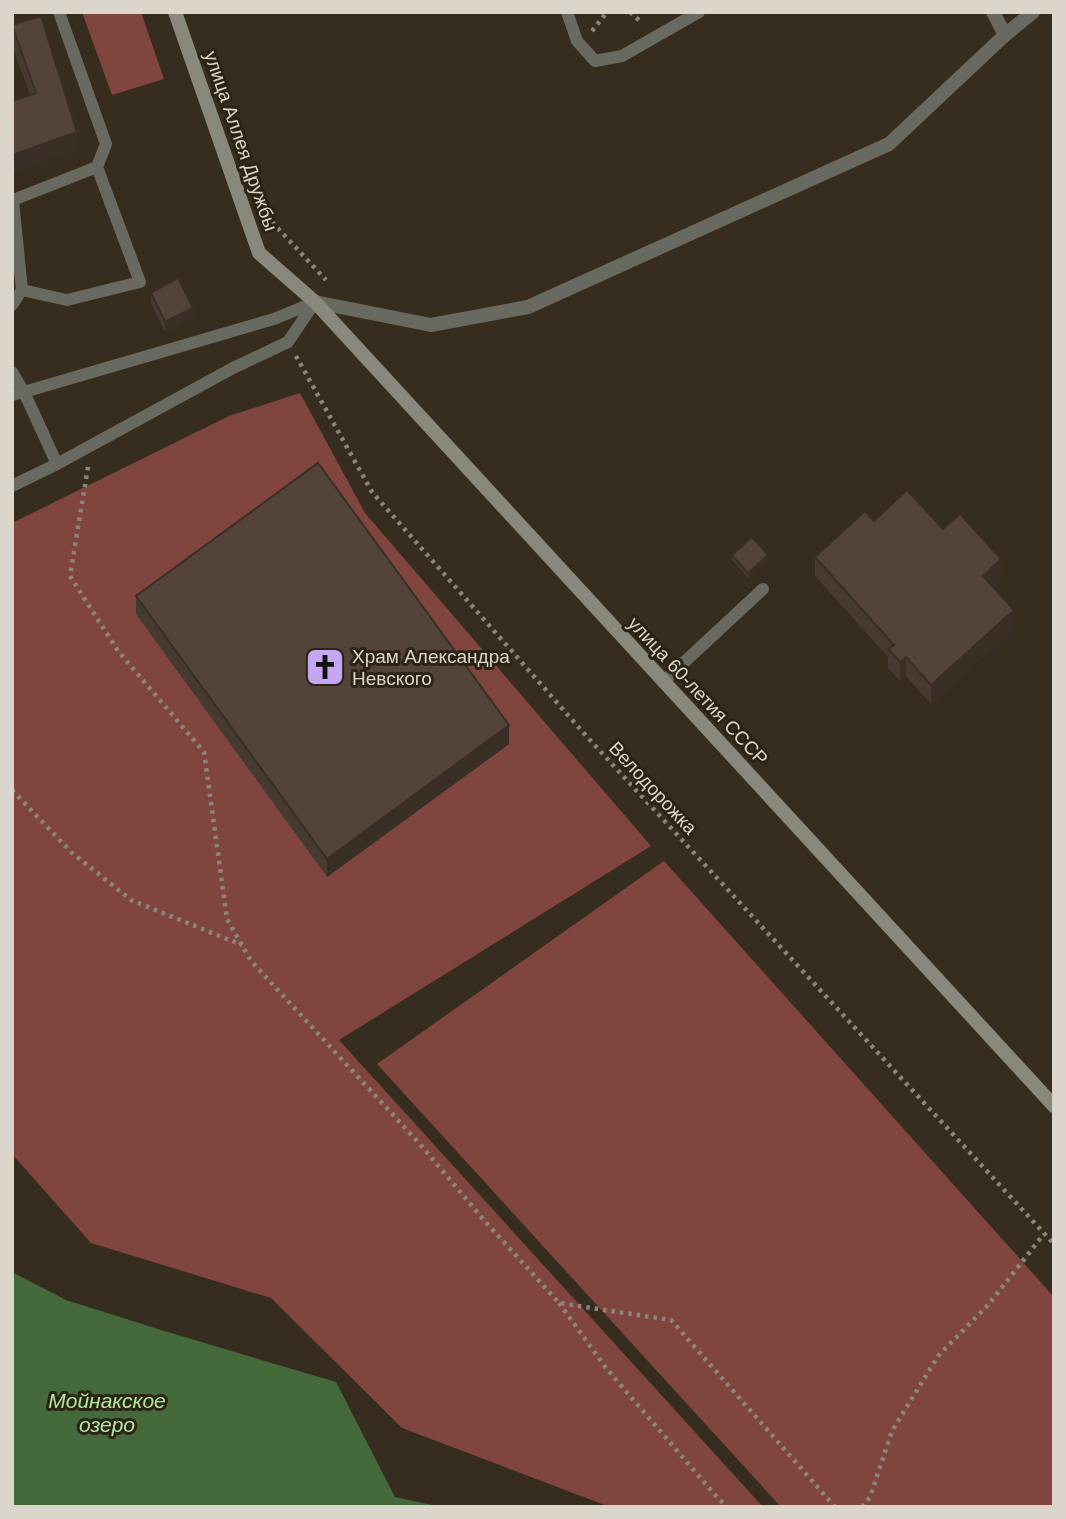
<svg xmlns="http://www.w3.org/2000/svg" width="1066" height="1519" font-family="Arial,sans-serif">
	<style>
		.forest { fill: #81453f }
		.water { fill: #44693b }
		.lines { fill: none; stroke-linecap: round; stroke-linejoin: round }
		.path { stroke: #8c8579; stroke-width: 4.5; stroke-dasharray: 3.5 5; stroke-linecap: butt }
		.lane { stroke: #686960; stroke-width: 12 }
		.street { stroke: #686960; stroke-width: 14 }
		.secondary { stroke: #88897c; stroke-width: 14 }
		.wall { fill: #473a30 }
		.shaded-wall { fill: #3a2f27 }
		.building { fill: #534338; stroke: #3a2f27; stroke-width: 2 }
		.labels { text-anchor: middle; dominant-baseline: central; stroke-width: 6; stroke-linejoin: round; paint-order: stroke }
		.street-label { font-size: 19px; fill: #dbd5cc; stroke: #2b2414 }
		.poi-label { font-size: 19px; fill: #dbd5cc; stroke: #2b2414; text-anchor: start }
		.water-label { font-size: 21px; font-style: italic; fill: #afe9a1; stroke: #2b2414 }
	</style>
	<rect width="100%" height="100%" fill="#362d1e"/>
	<path class="forest" d="M82 12H141L164 79 112 95Z
		M300 393 365 513 651 846 339 1040 763 1507H610L402 1428 271 1298 91 1243 12 1154V523L229 416Z
		M664 861 1054 1297V1507H781L377 1064Z"/>
	<path class="water" d="M12 1272 66 1300 161 1330 336 1382 395 1497 441 1507H12Z"/>
	<g class="lines">
		<path class="path" d="M630 12 642 23
			M592 31 607 12
			M266 206 272 222 326 280
			M296 356 372 492 589 739 1054 1244
			M88 467 70 576 118 651 204 752 227 919 251 961 419 1143 483 1219 559 1303 671 1320 835 1507
			M12 790 71 852 131 900 242 945
			M559 1303 606 1368 716 1496 727 1507
			M862 1507 870 1497 892 1431 938 1356 988 1305 1044 1234"/>
		<path class="lane" d="M59 12 106 144 97 167
			M567 12 577 41 595 61 622 56 699 12
			M12 305 22 290 13 200 97 167 140 282 67 300 22 290
			M12 372 24 392 274 319 315 302
			M12 395 24 392 57 464
			M12 486 57 464 233 368 288 342 315 302
			M663 682 763 589"/>
		<path class="street" d="M993 12 1005 35
			M315 302 431 325 528 307 889 144 1005 35 1033 12"/>
		<path class="secondary" d="M175 12 259 253 315 302 1054 1106"/>
	</g>
	<path class="wall" d="M12 25 77 150 12 173V101L30 95 12 45Z
		M151 293 193 317 165 332 151 303Z
		M874 521 943 529 1001 578 992 586 1014 629 931 704 906 676 900 681 888 668V657L815 576V557Z
		M732 555 768 560 748 578 732 560Z
		M136 596 509 744 327 877 136 614Z"/>
	<path class="shaded-wall" d="M77 132V150L12 173V155Z
		M193 308V317L165 332V322Z
		M768 555V560L748 578V573Z
		M1001 559V578L983 595V576Z
		M1014 610V629L931 704V685Z
		M906 657V676L900 681V662Z
		M509 725V744L327 877V859Z"/>
	<path class="building" d="M41 16 77 132 12 155V101L36 93 12 25Z
		M178 278 193 308 165 322 151 293Z
		M318 463 509 725 327 859 136 596Z
		M907 490 943 529 960 514 1001 559 983 576 1014 610 931 685 906 657 900 662 888 649 894 645 815 557 865 511 874 521Z
		M752 537 768 555 748 573 732 555Z"/>
	<defs>
		<g id="church-square" transform="scale(2.0125)"><rect x="-9" y="-9" width="18" height="18" rx="4" fill="#c5a6f0" stroke="#2b2414"/><path d="M-1.2-6h2.4v3.5h3.3v2.4h-3.3V6h-2.4V-.1h-3.3v-2.4h3.3Z" fill="#111"/></g>
	</defs>
	<g fill-rule="evenodd">
		<use href="#church-square" x="325" y="667"/>
	</g>
	<g class="labels">
		<g class="street-label">
			<text transform="translate(241 141) rotate(71)">улица Аллея Дружбы</text>
			<text transform="translate(698 691) rotate(47)">улица 60-летия СССР</text>
			<text transform="translate(653 788) rotate(47)">Велодорожка</text>
		</g>
		<g class="poi-label">
			<text x="352" y="656">Храм Александра<tspan x="352" dy="22">Невского</tspan></text>
		</g>
		<g class="water-label">
			<text x="107" y="1400">Мойнакское<tspan x="107" dy="24">озеро</tspan></text>
		</g>
	</g>
	<rect width="1066" height="1519" fill="none" stroke="#dbd5cc" stroke-width="28"/>
</svg>
